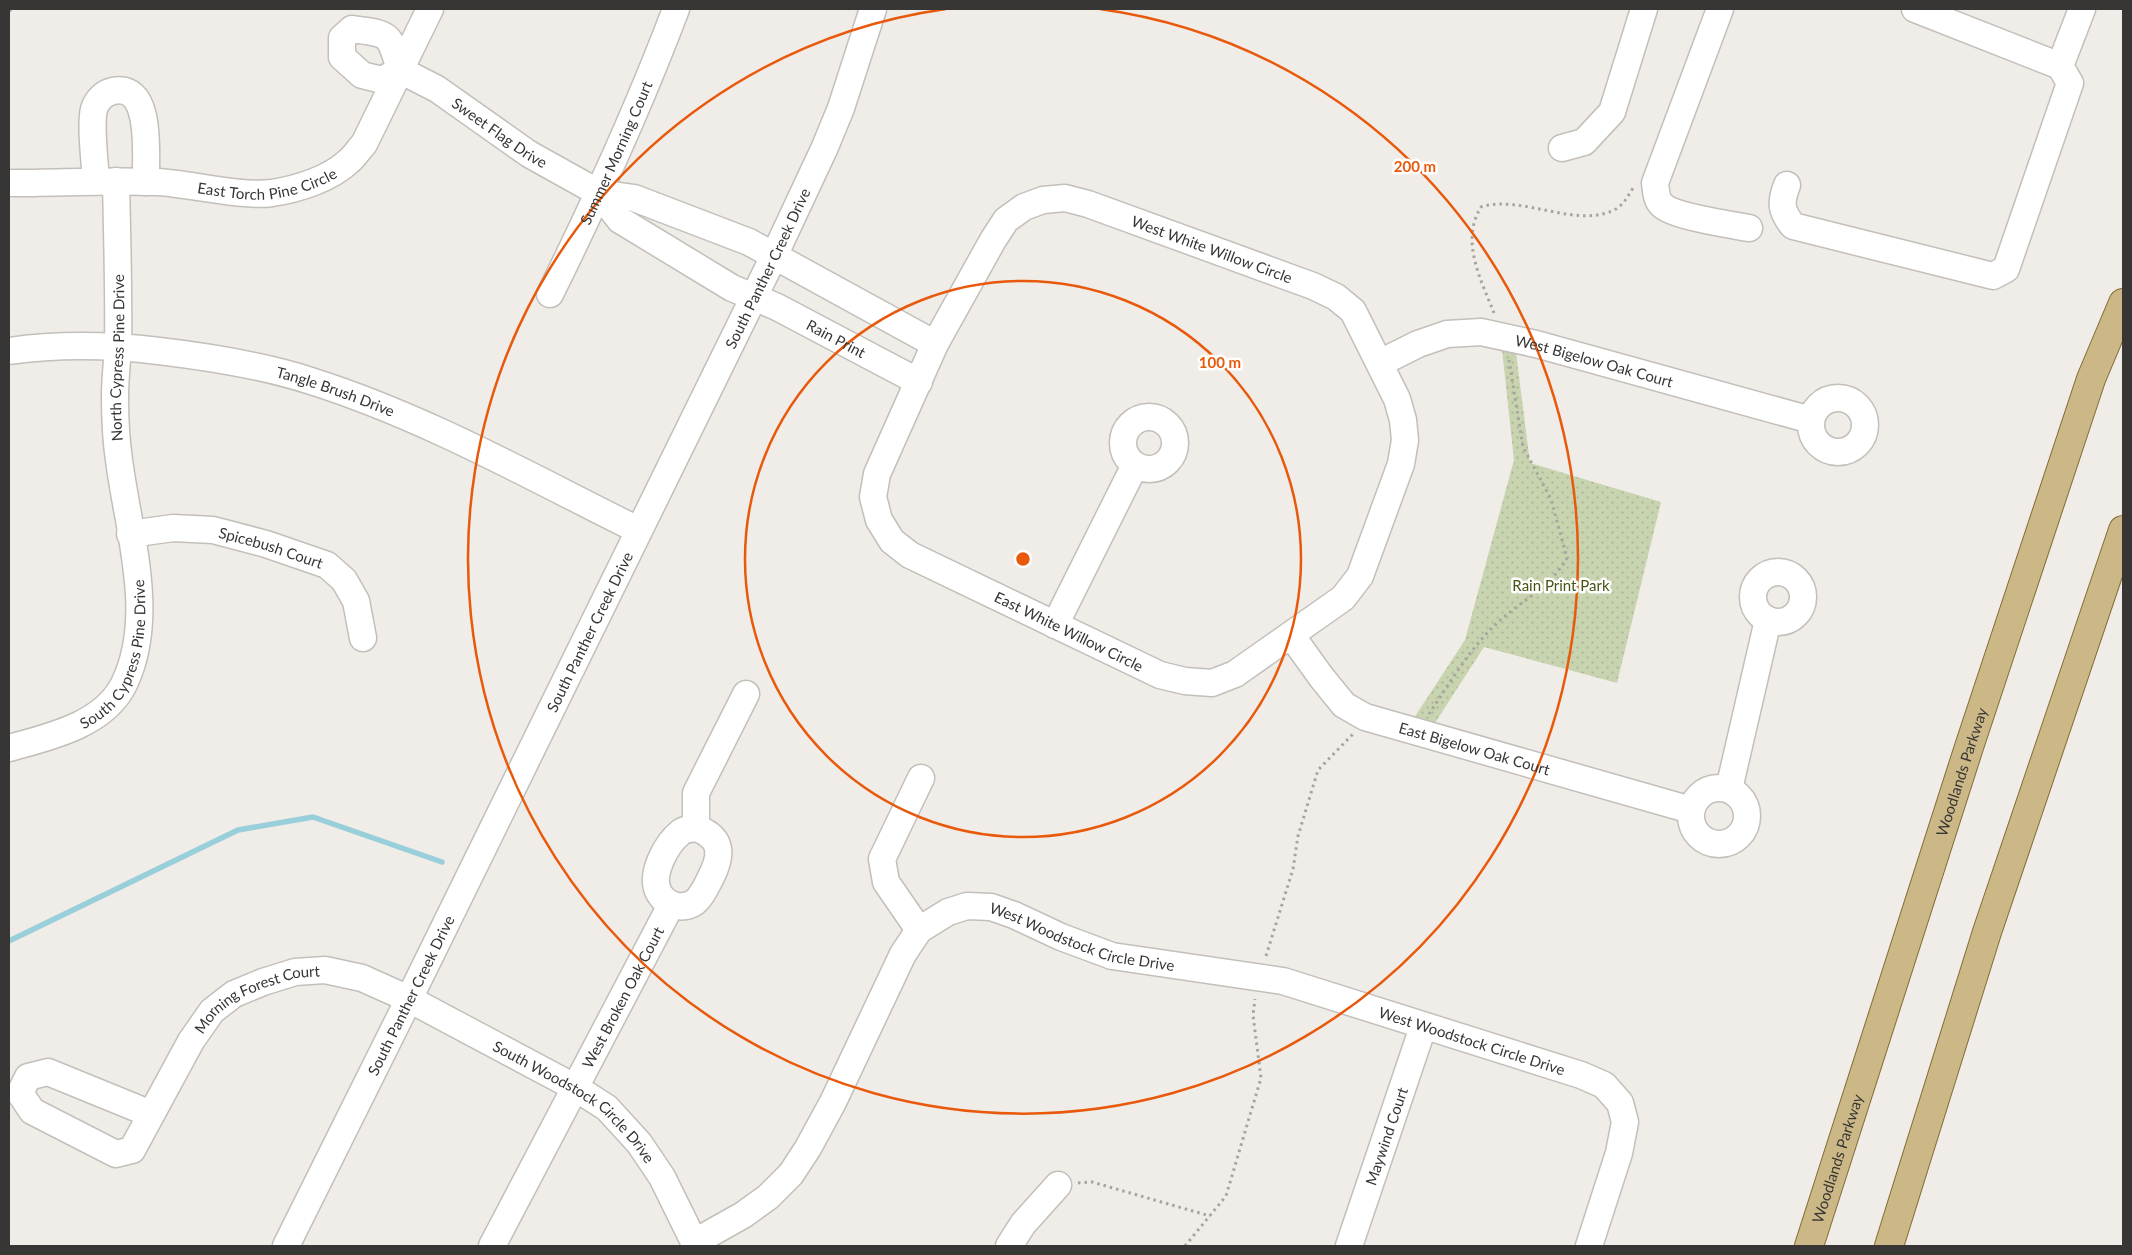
<svg xmlns="http://www.w3.org/2000/svg" width="2132" height="1255" font-family="Lato,sans-serif">
	<style>
		.park { fill: url(#park-dots) }
		.lines { fill: none; stroke-linecap: round; stroke-linejoin: round }
		.stream { stroke: #98cfda; stroke-width: 5.5 }
		.minor-casing { stroke: #c3bfba; stroke-width: 29 }
		.major-casing { stroke: #826c35; stroke-width: 30 }
		.path { stroke: #a7a4a0; stroke-width: 3; stroke-dasharray: 2.5 4; stroke-linecap: butt }
		.minor { stroke: #fff; stroke-width: 26 }
		.major { stroke: #ccb886; stroke-width: 28 }
		.ring { fill: none; stroke: #e8590c; stroke-width: 2.5 }
		.labels { text-anchor: middle; dominant-baseline: central; stroke-width: 5; stroke-linejoin: round; paint-order: stroke }
		.street-label { font-size: 15px; fill: #373634; stroke: #fff }
		.park-label { font-size: 15px; fill: #455414; stroke: #fff }
		.centre { fill: #e8590c; stroke: #fff; stroke-width: 2.5 }
		.ring-label { font-size: 15px; text-anchor: middle; font-weight: bold; fill: #e8590c; stroke: #fff; stroke-width: 5; stroke-linejoin: round; paint-order: stroke }
	</style>
	<defs>
		<pattern id="park-dots" width="8" height="8" patternUnits="userSpaceOnUse" patternTransform="scale(1.25)"><rect width="8" height="8" fill="#c8d3af"/><path d="M2 2h.1M6 6h.1" fill="none" stroke="#acb697" stroke-width="1.8" stroke-linecap="round"/></pattern>
	</defs>
	<rect width="100%" height="100%" fill="#f0ece7"/>
	<path class="park" d="M1502 349 1516 353 1530 463 1661 502 1617 683 1484 647 1433 726 1412 721 1465 640 1514 460Z"/>
	<g class="lines">
		<path class="stream" d="M9 941 238 830 313 817 442 862"/>
		<g class="minor-casing">
			<g id="minor">
				<path d="M1720 9 1655 183C1656 190 1656 200 1662 205 1672 216 1732 225 1749 228"/>
				<path d="M2060 66 2082 9"/>
				<path id="s1" d="M400 70 382 80 362 75 342 57V38L352 29C391 34 389 33 400 70L437 89 529 154 599 193 634 198 749 242 935 344"/>
				<path d="M1562 148 1584 142 1612 112 1644 9"/>
				<path d="M96 181C95 163 90 125 94 109 97 100 104 93 113 91 154 82 145 158 146 182"/>
				<path id="s2" d="M9 183C59 183 108 180 158 182 192 184 240 197 272 193 298 189 330 179 349 161 355 156 359 149 364 144L430 9"/>
				<path d="M1787 185C1780 203 1781 211 1793 226L1993 276 2006 269 2070 83 2060 66 1915 9"/>
				<path id="s3" d="M599 193 620 220 732 288 777 307 919 382"/>
				<path d="M1065 198 1088 204 1313 286 1336 297 1353 311 1397 399 1403 420 1405 440 1401 464 1360 576 1343 598 1235 674 1212 683 1185 681 1160 675 910 555 892 541 879 520 873 497 877 474 935 344 993 240 1006 220 1024 207 1043 200Z"/>
				<path id="s4" d="M550 294C596 201 639 107 676 9"/>
				<path id="s5" d="M9 351C58 344 110 345 159 351 210 357 262 365 311 381 425 417 531 477 638 530"/>
				<path id="s6" d="M1380 363 1418 344 1447 334 1481 332 1536 344 1811 420"/>
				<circle cx="1838" cy="425" r="27"/>
				<circle cx="1149" cy="443" r="26"/>
				<path id="s7" d="M130 534 173 528 213 530 266 544 327 565 344 580 356 601 363 638"/>
				<circle cx="1778" cy="597" r="25"/>
				<path d="M1055 625 1135 465"/>
				<path id="s8" d="M1291 635 1322 678 1344 705 1365 717 1691 810"/>
				<path id="s9" d="M9 748C49 737 104 725 124 684 157 616 128 531 119 460 116 440 115 417 115 396 115 380 117 363 118 347 119 292 117 236 116 181"/>
				<circle cx="1719" cy="816" r="28"/>
				<path d="M1729 789 1768 620"/>
				<path d="M696 828C724 838 722 856 710 879 706 887 702 896 695 902 682 911 666 905 659 893 649 875 666 844 681 832 685 829 691 829 696 828Z"/>
				<path d="M696 828V793L746 694"/>
				<path d="M919 930 886 882 882 859 921 778"/>
				<path id="s10" d="M151 1114 48 1072 28 1077 20 1093 32 1111 116 1154 132 1150 191 1041 212 1011 234 994 263 982 295 972 325 970 362 978 409 999 576 1088 607 1108 639 1143 662 1177 696 1246"/>
				<path id="s11" d="M695 1242 743 1215 768 1197 791 1174 808 1148 833 1102 903 954 919 930 948 912 967 906 991 907 1014 915 1061 937 1112 956 1283 981 1581 1075 1604 1085 1620 1103 1625 1122 1619 1153 1589 1246"/>
				<path id="s12" d="M286 1246 409 999 774 256 825 147 841 108 873 9"/>
				<path id="s13" d="M492 1246 671 905"/>
				<path d="M1009 1246 1023 1224 1058 1185"/>
				<path id="s14" d="M1349 1246 1423 1027"/>
			</g>
		</g>
		<g class="major-casing">
			<g id="major">
				<path id="s15" d="M1809 1246 1969 747 2091 379 2123 303"/>
				<path d="M1889 1246 1987 932 2123 530"/>
			</g>
		</g>
		<path class="path" d="M9 11 13 9
			M1494 313C1481 280 1460 241 1481 207 1522 194 1577 230 1616 209 1624 204 1628 196 1633 188
			M1429 714C1449 684 1469 650 1495 625 1519 602 1551 587 1567 558L1551 499 1523 447 1509 360
			M1266 956 1293 869 1298 836 1318 770 1353 734
			M1078 1183 1092 1182 1210 1216
			M1185 1246 1226 1196 1261 1078 1253 1015 1255 999"/>
		<use href="#minor" class="minor"/>
		<use href="#major" class="major"/>
	</g>
	<g class="ring">
		<circle cx="1023" cy="559" r="278"/>
		<path d="M1100 9A555 555 0 1 1 946 9"/>
	</g>
	<g class="labels">
		<g class="street-label">
			<text stroke="none"><textPath href="#s1" startOffset="290">Sweet Flag Drive</textPath></text>
			<text stroke="none"><textPath href="#s4" startOffset="156">Summer Morning Court</textPath></text>
			<text stroke="none"><textPath href="#s2" startOffset="260">East Torch Pine Circle</textPath></text>
			<text transform="translate(1212 249) rotate(20)">West White Willow Circle</text>
			<text stroke="none"><textPath href="#s12" startOffset="1090">South Panther Creek Drive</textPath></text>
			<text stroke="none"><textPath href="#s3" startOffset="281">Rain Print</textPath></text>
			<text stroke="none"><textPath href="#s9" startOffset="466">North Cypress Pine Drive</textPath></text>
			<text stroke="none"><textPath href="#s6" startOffset="224">West Bigelow Oak Court</textPath></text>
			<text stroke="none"><textPath href="#s5" startOffset="332">Tangle Brush Drive</textPath></text>
			<text stroke="none"><textPath href="#s7" startOffset="144">Spicebush Court</textPath></text>
			<text transform="translate(1069 631) rotate(26)">East White Willow Circle</text>
			<text stroke="none"><textPath href="#s12" startOffset="685">South Panther Creek Drive</textPath></text>
			<text stroke="none"><textPath href="#s9" startOffset="159">South Cypress Pine Drive</textPath></text>
			<text stroke="none"><textPath href="#s8" startOffset="226">East Bigelow Oak Court</textPath></text>
			<text stroke="none"><textPath href="#s15" startOffset="498">Woodlands Parkway</textPath></text>
			<text stroke="none"><textPath href="#s11" startOffset="569">West Woodstock Circle Drive</textPath></text>
			<text stroke="none"><textPath href="#s12" startOffset="280">South Panther Creek Drive</textPath></text>
			<text stroke="none"><textPath href="#s13" startOffset="281">West Broken Oak Court</textPath></text>
			<text stroke="none"><textPath href="#s10" startOffset="489">Morning Forest Court</textPath></text>
			<text stroke="none"><textPath href="#s11" startOffset="974">West Woodstock Circle Drive</textPath></text>
			<text stroke="none"><textPath href="#s10" startOffset="851">South Woodstock Circle Drive</textPath></text>
			<text stroke="none"><textPath href="#s14" startOffset="116">Maywind Court</textPath></text>
			<text stroke="none"><textPath href="#s15" startOffset="92">Woodlands Parkway</textPath></text>
		</g>
		<g class="park-label">
			<text x="1561" y="585">Rain Print Park</text>
		</g>
	</g>
	<circle cx="1023" cy="559" r="8" class="centre"/>
	<g class="ring-label">
		<text x="1415" y="172">200 m</text>
		<text x="1220" y="368">100 m</text>
	</g>
	<rect width="2132" height="1255" fill="none" stroke="#373634" stroke-width="20"/>
</svg>
